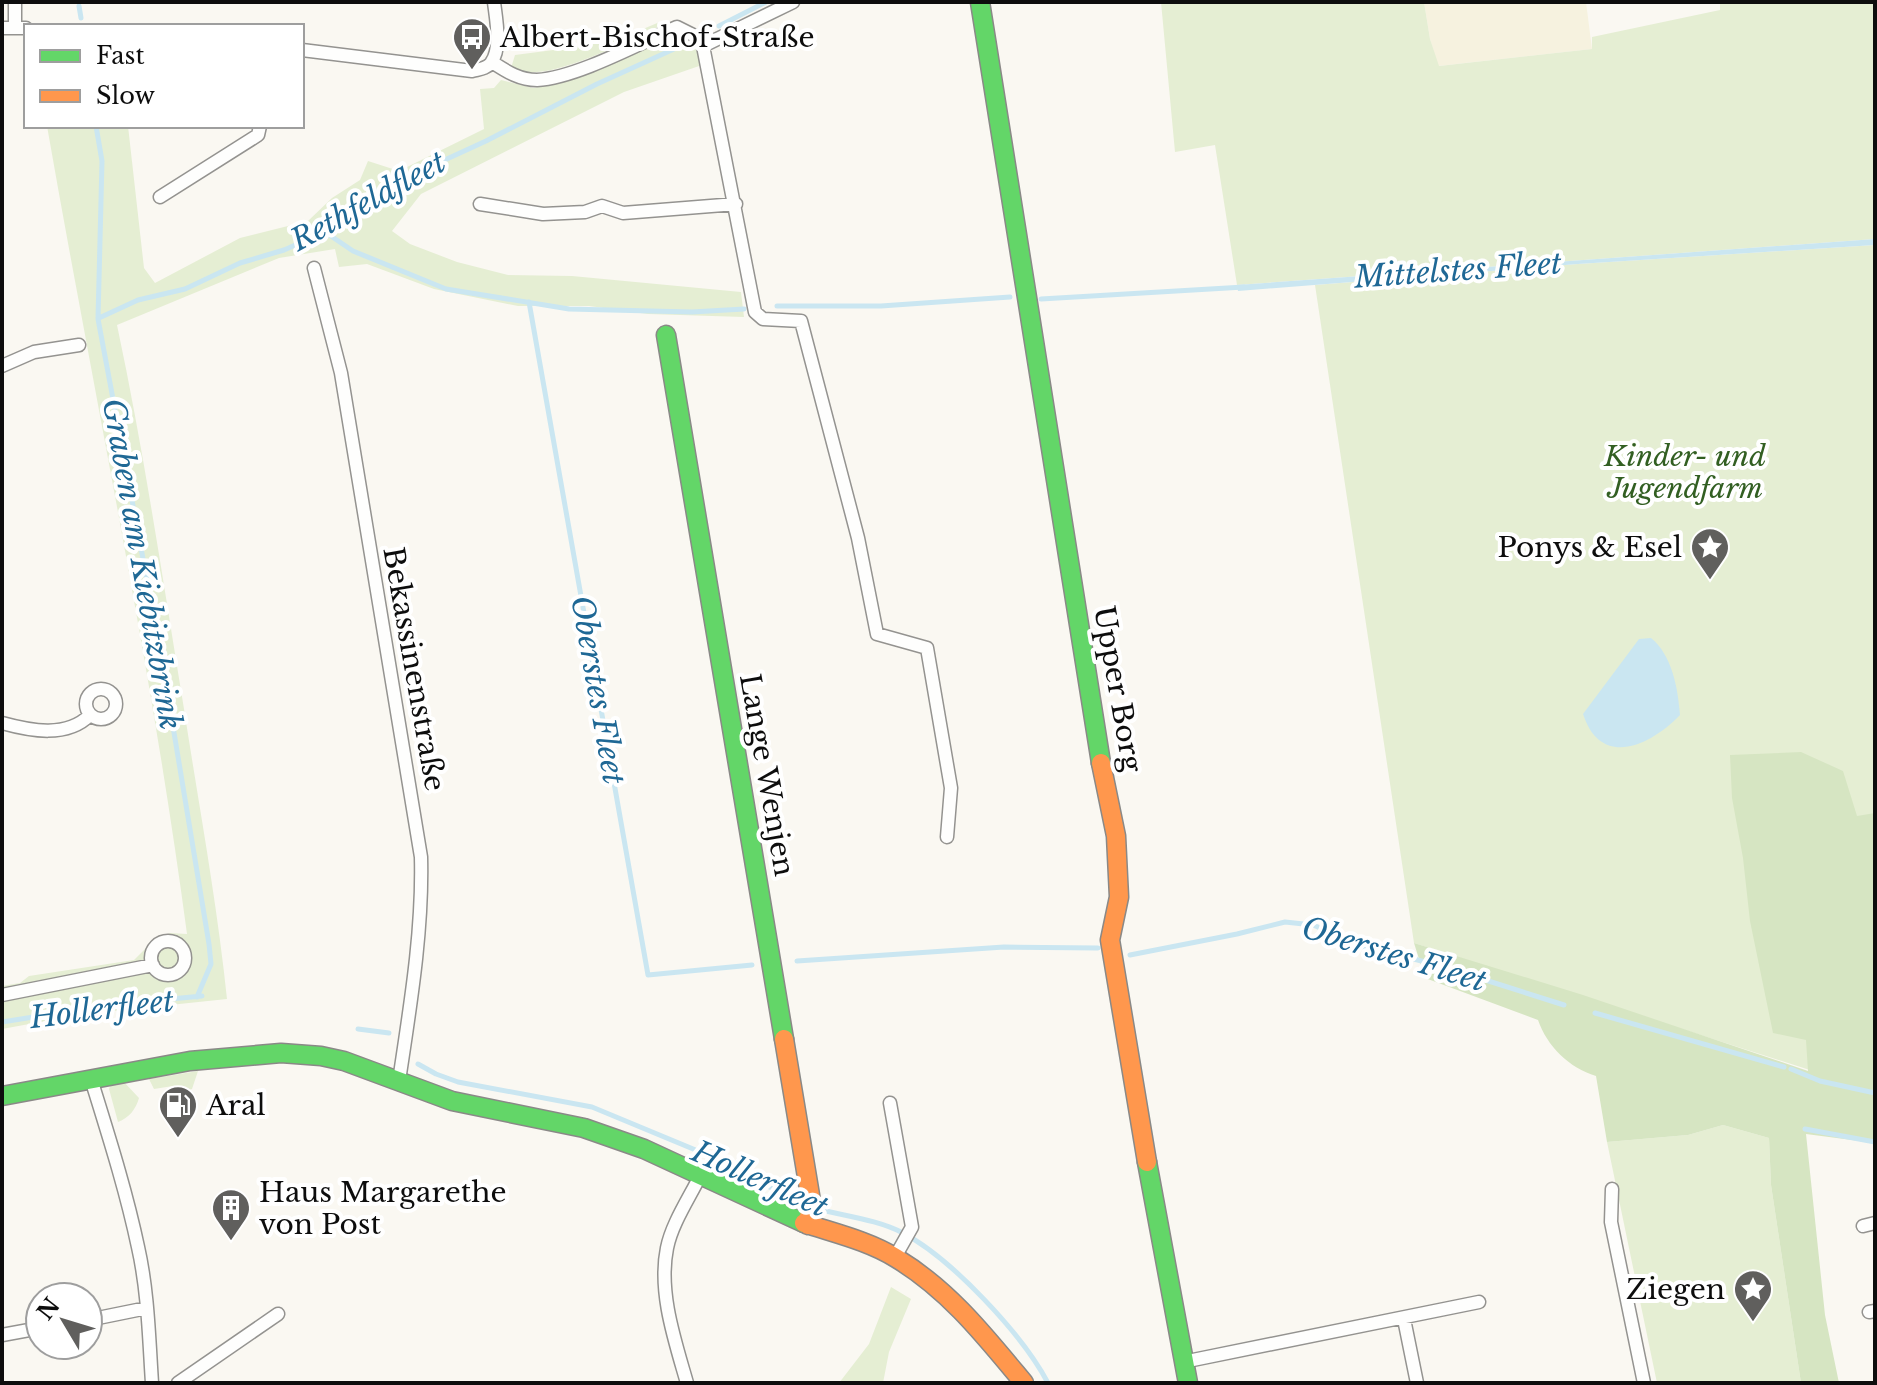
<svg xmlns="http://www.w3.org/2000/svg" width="1877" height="1385" font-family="'Libre Baskerville',serif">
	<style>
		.farmland { fill: #f6f2df }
		.green { fill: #e5eed3 }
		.forest { fill: #d6e5c2 }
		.water { fill: #cae6f1 }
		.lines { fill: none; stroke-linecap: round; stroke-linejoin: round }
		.stream { stroke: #cae6f1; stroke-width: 5 }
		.street-casing { stroke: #949390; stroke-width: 15 }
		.fast-casing { stroke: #8a8987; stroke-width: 21 }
		.slow-casing { stroke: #8a8987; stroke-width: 21 }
		.street { stroke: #fefefd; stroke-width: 12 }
		.fast { stroke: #63d668; stroke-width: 18 }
		.slow { stroke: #ff974d; stroke-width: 18 }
		.labels { text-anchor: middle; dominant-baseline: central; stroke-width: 8; stroke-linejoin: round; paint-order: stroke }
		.poi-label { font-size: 28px; fill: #0d0d0d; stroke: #fff; text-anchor: start }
		.park-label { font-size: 28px; font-style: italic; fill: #325f22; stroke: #fff }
		.street-label { font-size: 28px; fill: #0d0d0d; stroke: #fff }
		.water-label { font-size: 30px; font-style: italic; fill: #1f6895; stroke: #fff }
	</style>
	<rect width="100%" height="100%" fill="#faf8f2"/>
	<path class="farmland" d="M1424 2H1586L1592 49 1438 66 1430 39Z"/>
	<path class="green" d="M1161 2H1424L1430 39 1439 66 1592 49V37L1720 10V2H1875V239L1237 285 1215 145 1175 152Z
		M662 21 660 26C629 40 542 87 511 68L515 55 584 46 624 37Z
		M675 35C694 39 696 48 702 65L624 92 421 194 392 231 410 244 457 262 508 275 572 276 741 292 744 317 648 314 589 306H518L434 289 367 264 339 267 335 249 279 258 117 325C144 452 163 581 184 709 199 806 217 902 227 999L84 1014 2 1029V986L20 983 29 976 134 960 154 940 170 933 187 934C151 663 94 395 47 126H128L144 268 155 283 240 238 308 221 332 198 360 180 368 161 399 171 484 129 480 89 494 88 501 80 533 88 562 83 666 37Z
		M1875 245V1091L1414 943 1315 285 1578 264Z
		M198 1071 192 1089 175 1095 173 1086 154 1089 149 1079Z
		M123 1081 139 1098C136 1109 129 1118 118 1122L109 1089 111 1084Z
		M1723 1125 1769 1138 1771 1185 1801 1383H1657L1607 1142 1688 1135Z
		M891 1287 911 1299 889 1352 883 1383H839L869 1344Z"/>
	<path class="forest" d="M1801 752 1843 771 1857 816 1875 813V1143L1806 1134 1825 1315 1839 1383H1801L1771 1185 1769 1138 1723 1125 1688 1135 1607 1142 1596 1076C1569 1068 1547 1046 1538 1020L1425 978 1414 943 1583 995 1808 1071 1806 1040 1773 1033 1750 921 1743 858 1732 798 1730 755Z"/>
	<path class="water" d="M1875 239V245L1578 264 1238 291 1237 285Z
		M1651 638C1672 655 1678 688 1680 715 1650 746 1601 769 1583 714L1639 639Z"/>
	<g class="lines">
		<path class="stream" d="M79 6 81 18
			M719 26 766 2
			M96 126 102 161 98 319 162 660 209 944 211 964 197 997
			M325 232 353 251 446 289 569 309 692 312 744 309
			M1041 299 1244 287
			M529 302 648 975 752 965
			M777 306H881L1010 297
			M99 318 138 300 185 289 240 263 284 250 325 232 375 192 486 141 597 84 674 49
			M1130 955 1237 934 1285 922 1313 925 1363 946 1441 966 1564 1005
			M797 961 1004 947 1098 948
			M1595 1013 1784 1067
			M2 1022 109 1005 202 996
			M358 1029 389 1033
			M418 1064 436 1074 458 1082 592 1107 698 1151 805 1205
			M1791 1069 1820 1081 1875 1093
			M1805 1129 1875 1142
			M814 1208C843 1216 876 1219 903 1233 952 1259 1022 1334 1048 1383"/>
		<g class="street-casing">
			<path id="street" d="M15 2V28
				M2 28H26
				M703 46 755 312 763 319 801 321 858 538 877 634 927 648 951 788 947 837
				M302 50 472 71C479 69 486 69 491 63 502 48 496 19 494 2
				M492 62C506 71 519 80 537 80 576 78 640 43 677 27L699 38 703 46 793 2
				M160 197 258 135 260 126
				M480 204 543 214 585 212 602 206 623 213 736 204
				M314 268 341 373 421 857C423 931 410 1007 399 1081
				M2 366 34 352 79 345
				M86 704a15 15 0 1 1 30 0a15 15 0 1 1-30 0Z
				M2 723C31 731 67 738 90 715
				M151 958a17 17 0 1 1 34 0a17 17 0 1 1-34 0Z
				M2 995 153 965
				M91 1079C108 1134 126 1190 138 1247 148 1291 149 1338 152 1383
				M890 1103 912 1227 895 1257
				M1612 1189 1611 1222 1644 1383
				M1863 1226 1875 1223
				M1869 1312 1875 1311
				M1404 1319 1417 1383
				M88 1320 147 1308
				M2 1335 40 1328
				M1183 1362 1479 1302
				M178 1383 278 1314
				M687 1383C675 1341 658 1292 667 1248 672 1223 690 1197 701 1174"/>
		</g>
		<g class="fast-casing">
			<path id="fast" d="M980 2 1101 763
				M666 335 784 1039
				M2 1096 190 1061 281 1053 321 1056 344 1061 452 1101 584 1128 644 1149 804 1223
				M1147 1162 1188 1383"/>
		</g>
		<g class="slow-casing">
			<path id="slow" d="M1101 763 1116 836 1119 897 1110 940 1147 1162
				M784 1039 811 1201 808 1225
				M804 1223C834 1233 869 1241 896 1258 949 1290 985 1336 1024 1383"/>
		</g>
		<use href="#street" class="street"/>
		<use href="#fast" class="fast"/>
		<use href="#slow" class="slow"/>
	</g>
	<defs>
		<g id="bus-pin" transform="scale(2)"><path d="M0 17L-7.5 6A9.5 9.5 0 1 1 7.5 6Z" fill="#605f5d" stroke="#fff"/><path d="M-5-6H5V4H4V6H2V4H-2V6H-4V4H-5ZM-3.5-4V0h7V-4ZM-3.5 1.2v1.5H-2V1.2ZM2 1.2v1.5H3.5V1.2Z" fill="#fff"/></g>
		<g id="sight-pin" transform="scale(2)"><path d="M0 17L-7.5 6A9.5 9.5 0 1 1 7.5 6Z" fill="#605f5d" stroke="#fff"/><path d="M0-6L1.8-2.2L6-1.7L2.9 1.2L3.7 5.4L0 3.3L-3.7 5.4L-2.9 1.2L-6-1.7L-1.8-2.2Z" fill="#fff"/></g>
		<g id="fuel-pin" transform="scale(2)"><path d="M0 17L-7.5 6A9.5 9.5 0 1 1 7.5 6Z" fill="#605f5d" stroke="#fff"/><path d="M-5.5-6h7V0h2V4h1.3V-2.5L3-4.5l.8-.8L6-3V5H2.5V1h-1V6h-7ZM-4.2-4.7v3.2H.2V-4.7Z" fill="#fff"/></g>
		<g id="building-pin" transform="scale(2)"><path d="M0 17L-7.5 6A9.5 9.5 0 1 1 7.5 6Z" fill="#605f5d" stroke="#fff"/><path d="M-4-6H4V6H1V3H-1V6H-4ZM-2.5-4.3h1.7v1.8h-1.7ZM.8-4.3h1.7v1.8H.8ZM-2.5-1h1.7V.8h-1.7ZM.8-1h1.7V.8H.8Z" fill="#fff"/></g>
	</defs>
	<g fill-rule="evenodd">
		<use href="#bus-pin" x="472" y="37"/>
		<use href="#sight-pin" x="1710" y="547"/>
		<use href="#fuel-pin" x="178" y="1105"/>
		<use href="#building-pin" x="231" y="1208"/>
		<use href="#sight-pin" x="1753" y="1289"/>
	</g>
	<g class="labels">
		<g class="poi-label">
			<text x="500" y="37">Albert-Bischof-Straße</text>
			<text x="1682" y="547" text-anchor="end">Ponys &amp; Esel</text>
			<text x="206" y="1105">Aral</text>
			<text x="259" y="1192">Haus Margarethe<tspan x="259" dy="32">von Post</tspan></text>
			<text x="1725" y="1289" text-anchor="end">Ziegen</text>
		</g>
		<g class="park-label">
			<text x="1685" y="456">Kinder- und<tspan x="1685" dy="32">Jugendfarm</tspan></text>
		</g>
		<g class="street-label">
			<text transform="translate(414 669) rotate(80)">Bekassinenstraße</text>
			<text transform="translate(1118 689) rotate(80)">Upper Borg</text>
			<text transform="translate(767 775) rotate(80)">Lange Wenjen</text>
		</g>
		<g class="water-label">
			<text transform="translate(368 201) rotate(-29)">Rethfeldfleet</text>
			<text transform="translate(1458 270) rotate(-4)">Mittelstes Fleet</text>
			<text transform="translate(142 564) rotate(80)">Graben am Kiebitzbrink</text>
			<text transform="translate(598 690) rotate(80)">Oberstes Fleet</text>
			<text transform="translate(1394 954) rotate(17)">Oberstes Fleet</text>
			<text transform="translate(102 1009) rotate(-7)">Hollerfleet</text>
			<text transform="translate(760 1179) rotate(24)">Hollerfleet</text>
		</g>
	</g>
	<rect width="1877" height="1385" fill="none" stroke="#0d0d0d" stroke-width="8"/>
	<rect x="24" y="24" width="280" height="104" fill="#ffffff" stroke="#9e9e9e" stroke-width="2"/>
	<rect x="40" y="50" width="40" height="12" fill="#63d668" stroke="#9e9e9e" stroke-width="2"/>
	<text x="96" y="64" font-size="24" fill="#0d0d0d">Fast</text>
	<rect x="40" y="90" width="40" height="12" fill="#ff974d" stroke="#9e9e9e" stroke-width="2"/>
	<text x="96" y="104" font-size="24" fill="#0d0d0d">Slow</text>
	<g transform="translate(64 1321) rotate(308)"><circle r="38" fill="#ffffff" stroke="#9e9e9e" stroke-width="2"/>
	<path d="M0-6L14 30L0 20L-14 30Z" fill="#605f5d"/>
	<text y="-12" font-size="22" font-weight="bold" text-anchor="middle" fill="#0d0d0d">N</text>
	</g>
</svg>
